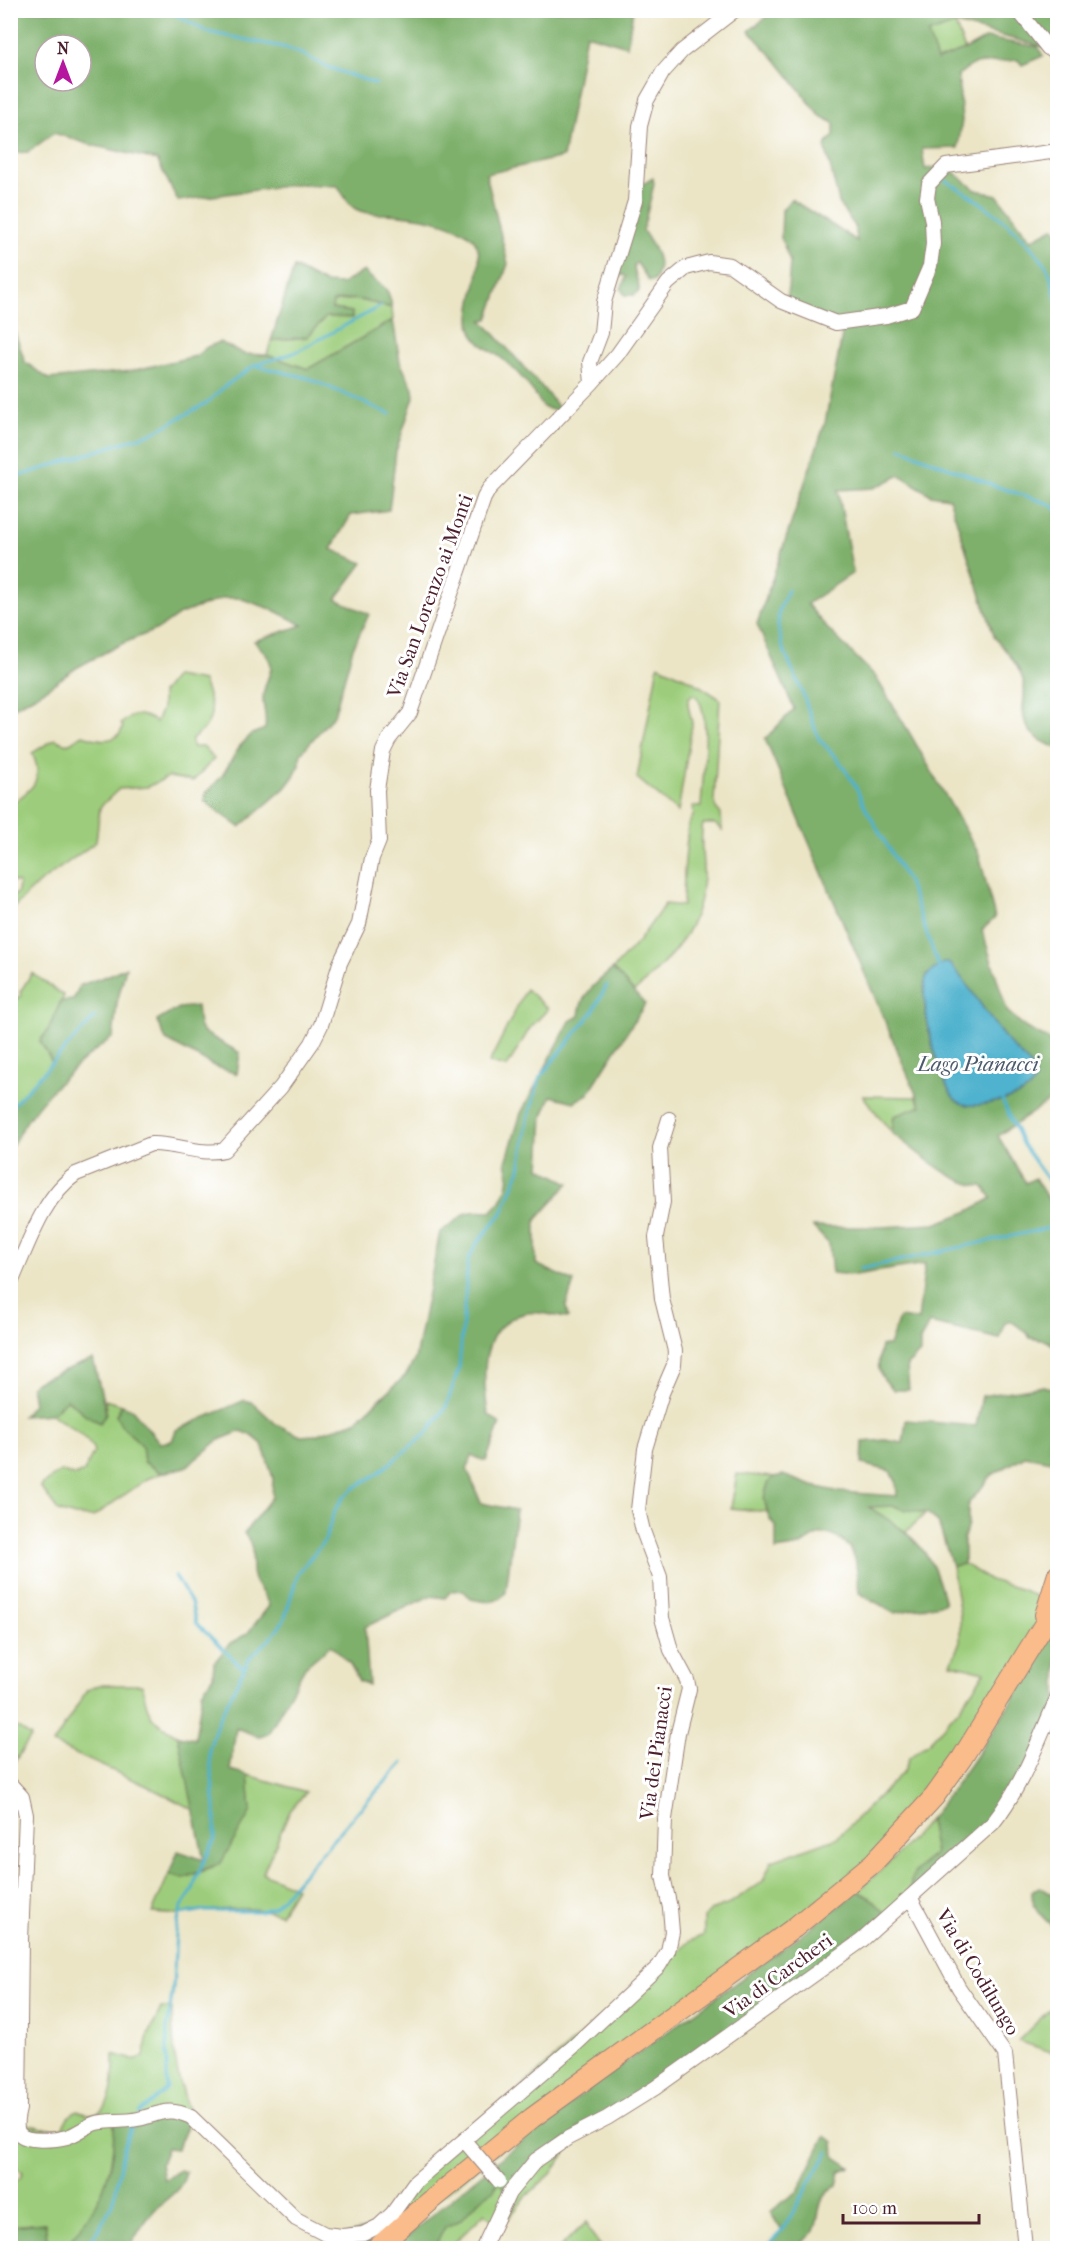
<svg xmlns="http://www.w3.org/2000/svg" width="1068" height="2259" font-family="'IM FELL French Canon',serif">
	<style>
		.green { fill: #9dcd7c; stroke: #747654; stroke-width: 1.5 }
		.forest { fill: #7eb06c; stroke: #64684c; stroke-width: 1.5; fill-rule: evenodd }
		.water { fill: #4fb2ce; stroke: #4c687c; stroke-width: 1.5 }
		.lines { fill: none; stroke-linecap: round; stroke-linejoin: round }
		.stream { stroke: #4fb2ce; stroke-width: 3 }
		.minor-casing { stroke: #9a8278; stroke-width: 16 }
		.highway-casing { stroke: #9a8278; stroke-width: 22 }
		.minor { stroke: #fff; stroke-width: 14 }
		.highway { stroke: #f9bc8a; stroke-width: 20 }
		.minor-bridge-casing { stroke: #9a8278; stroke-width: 16; stroke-linecap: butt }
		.minor-bridge { stroke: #fff; stroke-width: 14 }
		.labels { text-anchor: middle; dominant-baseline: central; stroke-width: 6; stroke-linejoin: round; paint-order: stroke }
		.street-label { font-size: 20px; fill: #4a1f2b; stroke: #fff }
		.water-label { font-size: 21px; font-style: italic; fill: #4c5a6c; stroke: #fff }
	</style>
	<rect width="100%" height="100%" fill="#fff"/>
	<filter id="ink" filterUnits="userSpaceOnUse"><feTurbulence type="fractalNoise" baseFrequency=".0167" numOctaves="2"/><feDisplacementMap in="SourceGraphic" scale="12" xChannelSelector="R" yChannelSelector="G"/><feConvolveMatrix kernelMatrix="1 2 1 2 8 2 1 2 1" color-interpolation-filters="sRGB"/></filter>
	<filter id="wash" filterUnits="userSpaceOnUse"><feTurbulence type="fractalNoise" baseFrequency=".008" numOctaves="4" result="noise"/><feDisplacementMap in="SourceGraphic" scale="24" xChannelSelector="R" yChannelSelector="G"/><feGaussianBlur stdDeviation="1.35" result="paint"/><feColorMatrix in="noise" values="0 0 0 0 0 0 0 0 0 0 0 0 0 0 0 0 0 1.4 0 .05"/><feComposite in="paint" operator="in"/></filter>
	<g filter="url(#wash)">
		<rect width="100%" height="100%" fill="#ebe5c6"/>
		<path class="green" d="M955 24 965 50 937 60 927 34Z
			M356 299 392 308 393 320 308 369 267 355 271 341 307 337 326 317H349L352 312 332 309 333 302Z
			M658 665 692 681 720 699 714 801 716 808 721 814 722 830 715 824H703C699 842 704 858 703 875 701 929 671 958 634 992L613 969 638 942 665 904 683 906 684 873 688 825 694 814 692 806 701 807C702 781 713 713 695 695H691C684 703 692 715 692 725L678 812 637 778Z
			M175 676 203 681C213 706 218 722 192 739V747H204L214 759 193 781 168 777 147 787 119 789 100 807 96 842 39 883 11 910V898L18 892 19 883 11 881V804C32 790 45 780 32 753L55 739C72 748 68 742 83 735 97 740 117 745 123 727L121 724C133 712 143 713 156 722L162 708V693Z
			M32 973 64 996 47 1032 40 1041 52 1062 11 1108 10 1031 13 1029 11 1025V1001L21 996 20 992Z
			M526 989 548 1009 530 1028 507 1067 489 1063Z
			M863 1096 916 1097 921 1107 894 1116 892 1133Z
			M66 1399 86 1415 100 1423 106 1413 105 1400 122 1405 116 1415 121 1425 142 1445 144 1462 162 1473 147 1479 93 1517 75 1516 58 1511 40 1486 61 1471 75 1476 84 1472 94 1451C87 1432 66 1427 52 1414Z
			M737 1474 774 1477C763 1487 764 1499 767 1512L731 1508Z
			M884 1505C898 1506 912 1511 926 1513L906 1532 868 1507Z
			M964 1564 990 1580 1023 1590 1045 1601 1039 1634 896 1840 391 2236 392 2214 415 2182 659 1966 690 1941 704 1935V1918L710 1911 727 1905 763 1881 772 1861 838 1837 905 1770 909 1758 929 1742 959 1709 985 1672 951 1664 960 1641V1615L952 1566Z
			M99 1685H142C149 1717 149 1719 178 1736L194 1810 147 1786 53 1744 87 1690Z
			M11 1723 31 1737 11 1767Z
			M248 1775 306 1792 290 1811 263 1873 296 1888 280 1914C250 1904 212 1911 181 1914 172 1915 162 1914 152 1913L169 1874 184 1878 212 1868 251 1811Z
			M929 1820 936 1854 921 1865 910 1897 888 1916 858 1891 895 1857Z
			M1057 2002V2054L1018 2041Z
			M161 2008H172C172 2046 176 2082 191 2117L114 2121C114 2143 113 2169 104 2190 95 2211 78 2232 64 2248H48L45 2223 14 2226 11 2219V2184L20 2178 23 2172 11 2166V2145L19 2134 16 2124 31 2125 42 2128H62L68 2117 77 2111C115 2127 114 2077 114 2054L133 2060 144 2057 147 2039Z
			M568 2138 571 2145 551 2174 527 2195 501 2228 485 2213 449 2248H434L445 2227 461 2220 479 2200 494 2190 499 2181 508 2192Z
			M587 2222 589 2230 602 2248H559Z"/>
		<path class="forest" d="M11 11H633L627 46 586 34 563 157 486 174 508 264 488 319 482 320 547 393 563 413 543 407C534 391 519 373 505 361 494 351 477 346 472 331 462 306 495 254 469 235 449 221 422 217 399 215 385 213 367 216 354 208 348 204 342 193 338 186L298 184 178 201 157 160 91 145 54 133 28 152 11 153ZM45 45H81V81H45Z
			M774 11H1057V54L1048 48 956 24 928 34 937 60 965 50 986 38 1038 47 1043 56 1022 65 1018 60 974 64 958 75 962 120 958 148 922 149 925 169 946 166 976 190 997 195 1031 240 1055 227 1057 230V748C1039 741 1023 732 1023 710 1023 702 1025 694 1024 686 1023 671 1005 649 995 638L949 498 931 495 900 475 874 488 838 490 853 573 807 604 827 628 875 676 909 732 979 854 995 918 982 930 1007 1011 1026 1028 1048 1039 1057 1055V1076L1052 1099 998 1136 1026 1183 1035 1178 1057 1214V1348L1047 1341 1030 1338 1027 1333 1011 1321 1005 1322 1000 1339 929 1323 920 1341V1353L907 1365 909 1390H894C877 1374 876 1368 881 1346H889L899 1318 918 1320 925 1264 855 1275 832 1273 829 1244 813 1227H882L935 1224 969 1211 992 1198 983 1186C953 1185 916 1151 892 1133L894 1116 921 1106 765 739 794 709 757 624 825 423 842 336 836 323 787 302 790 262 781 238 782 210 791 199 857 241 855 226 840 206 825 146 834 135V123L820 116 776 60 749 31ZM927 975 1008 1043 1034 1071 957 1101C936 1073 919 1009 927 975Z
			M653 178 654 184 643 230C653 248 666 260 654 281H649L637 263 634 264C633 275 640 281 639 291L634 295H625L621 289 626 277 622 274 619 278 612 295 636 184 645 183Z
			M294 267 324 283 342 284 364 271C379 289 388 279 392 308 373 303 352 295 333 302L332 309 352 312V318L326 317 307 337 271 341Z
			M393 320 400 362 413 388 414 397 396 451 389 510 351 515 331 549 363 563 336 599 369 614 353 648 334 715 301 753 299 765 294 776 285 788 240 827 204 801 206 793 222 776 240 746 252 734 265 729C267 717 264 712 263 701 263 670 286 672 254 641L303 625 271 609 239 598H224L180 614 160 628 119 645 78 667 43 691 11 709V321L25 362 49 379 131 371 196 356 207 347 220 342 244 354 267 355 308 369Z
			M126 967 117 1003 113 1037C73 1066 33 1103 11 1148V1108L52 1062 40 1041 47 1032 61 1001 73 1000 80 985 107 976Z
			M613 969 645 1004 588 1094 574 1102 551 1096 543 1116 540 1168 569 1183 536 1220V1264L574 1282 566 1306 568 1318C555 1317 540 1310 527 1313 479 1323 482 1375 488 1414L500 1424 486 1461 471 1456 467 1469 481 1503 516 1510 506 1592C497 1605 485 1602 471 1599L463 1590 451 1591 445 1598 430 1596 365 1627 369 1685 359 1681 350 1664 331 1645 305 1667 268 1734 260 1737 236 1728 230 1770 248 1775 251 1811 221 1863 184 1878 169 1874 178 1851 204 1860 178 1736 195 1739 202 1692 213 1676 214 1663 230 1643 247 1634 269 1606C266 1595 258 1589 254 1580 247 1562 260 1554 244 1533L272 1497 273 1478 262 1444 251 1435 241 1431 219 1440 186 1467 162 1473 144 1462 142 1445 121 1425 116 1415 122 1405 132 1409 160 1443 172 1441 176 1430 245 1400 253 1403 276 1424 288 1430 301 1436 315 1435 356 1421 406 1375 415 1359 440 1232C466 1217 458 1209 491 1212L501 1201 507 1187 509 1175 506 1162 521 1113 570 1021 579 1016C580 995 597 982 613 969Z
			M197 1006 199 1026 203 1032 240 1053 237 1074 214 1066 166 1040 157 1021 179 1008Z
			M93 1359 106 1413 100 1423 86 1415 67 1399 52 1414 22 1416 34 1403 31 1386 37 1381Z
			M1043 1386 1055 1389 1051 1434 1057 1436V1462L1025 1456 992 1475 968 1504V1524L964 1538V1564L952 1566 938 1522 927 1513 901 1509 895 1506 869 1507C892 1522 918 1537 931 1563 938 1575 941 1590 945 1603L895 1613 859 1593 856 1563 850 1548 842 1540 828 1534H819L800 1546 776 1550V1527L769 1518 764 1498 768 1483 774 1477 783 1475 813 1486 840 1492 897 1496 896 1481 890 1471 862 1464 863 1442 885 1440 903 1443 906 1420 976 1426 982 1396Z
			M1057 1624V1710L1008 1803 910 1897C909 1873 917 1868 935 1854L929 1820C978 1758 1018 1692 1057 1624Z
			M1039 1887 1057 1898V1929C1044 1920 1031 1908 1032 1892Z
			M858 1891 872 1899 888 1916 655 2088 568 2138 509 2193 498 2181 494 2190 479 2200 461 2220 445 2227 434 2248H394C468 2183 544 2122 624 2063 702 2006 782 1952 858 1891Z
			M191 2117 177 2149 167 2148 161 2164 164 2180 180 2170 186 2172C183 2191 165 2198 153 2212 143 2223 136 2235 130 2248H64C99 2207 115 2176 114 2121Z
			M825 2136 834 2142 835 2157 850 2167 840 2171 837 2186C816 2195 821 2214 814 2231 811 2238 801 2241 797 2248H765L782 2231 770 2212 798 2191Z
			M45 2223 48 2248H11V2226Z
			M379 2226 377 2248H324L342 2236Z"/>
		<path class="water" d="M943 963H949C973 988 988 1019 1010 1044 1017 1053 1038 1068 1035 1081 1031 1093 1007 1100 996 1102 984 1104 966 1109 956 1100 939 1086 918 999 926 978 929 971 938 967 943 963Z"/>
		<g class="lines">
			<path class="stream" d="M167 10 207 32 283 47 302 54 325 66 376 84
				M946 181C982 201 1022 231 1046 266 1053 277 1054 294 1058 306
				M257 366 308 378 390 414
				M900 448 995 486 1047 503 1058 510
				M10 477 26 474 152 433 207 403 225 386 255 365 294 353 381 306
				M788 590 779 610 778 626 782 646 803 694 812 721 819 739 840 762 855 785 865 807 908 882 940 970
				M1001 1098 1023 1145 1058 1194
				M10 1108 95 1017
				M860 1269 1058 1226
				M175 1576 191 1602 196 1623 243 1668
				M180 1914 199 1911H260L274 1907 360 1809 403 1763
				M139 2113 165 2091 167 2087V2030L173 1988 176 1931 181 1908 193 1890 196 1878 215 1839V1808L209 1750 217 1723 250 1657 269 1640 284 1620 298 1573 325 1540 334 1512 343 1498 354 1488 377 1474 427 1433 446 1407 459 1368 468 1260 477 1243 502 1213 509 1196 520 1169 528 1119 540 1077 592 1013 607 985
				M83 2248C96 2235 109 2215 114 2197 120 2172 121 2147 133 2124
				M765 2248 782 2231 828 2152"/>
		</g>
	</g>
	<g filter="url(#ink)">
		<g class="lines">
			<g class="minor-casing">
				<path id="minor" d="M1018 10 1048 48 1058 54
					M592 383 590 362 601 333 604 302 635 201 640 126 647 100 663 72 682 51 735 10
					M10 1285C27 1248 42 1197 76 1174L151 1144C175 1143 201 1156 224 1150L281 1087 312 1043 321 1025 340 963 359 924 372 858 379 841 377 790 383 751 389 739 410 713 484 498 489 489 592 383 617 355 668 283 686 268 709 262 730 265 781 301 836 323 886 316 912 308 930 266 933 244 932 221 927 198 929 184 946 166 1058 151
					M10 1784 22 1797 26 1815 21 1940 19 2109C17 2117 15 2125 18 2132 24 2143 56 2140 67 2137 77 2134 86 2126 96 2123 109 2120 124 2122 138 2119 161 2114 167 2106 191 2117L296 2219 325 2234 342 2236 363 2234 379 2226 392 2214 415 2182 573 2047 659 1966 668 1951 672 1932 670 1908 663 1876 665 1819 678 1733 689 1689 687 1680 671 1650 662 1618 660 1577 643 1531 638 1510 645 1449 662 1393 674 1365 675 1351 662 1299 656 1237 663 1202 660 1148 669 1119
					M910 1897 959 1988 1005 2054 1025 2248
					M483 2248 509 2193 536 2160 568 2138 607 2118 655 2088 861 1941 993 1823C1023 1785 1039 1739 1058 1696"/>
			</g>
			<g class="highway-casing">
				<path id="highway" d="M1045 1615 1058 1574
					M377 2248 428 2203 532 2118 794 1928 873 1863 934 1797 962 1758 1058 1602"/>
			</g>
			<use href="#minor" class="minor"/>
			<use href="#highway" class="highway"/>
			<g class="minor-bridge-casing">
				<path id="minor-bridge" d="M468 2145 499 2181"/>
			</g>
			<use href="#minor-bridge" class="minor-bridge"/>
		</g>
	</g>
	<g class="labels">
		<g class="street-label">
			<text transform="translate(430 596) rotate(-70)">Via San Lorenzo ai Monti</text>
			<text transform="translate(656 1753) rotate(-82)">Via dei Pianacci</text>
			<text transform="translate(978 1972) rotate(59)">Via di Codilungo</text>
			<text transform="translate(778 1976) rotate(-36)">Via di Carcheri</text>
		</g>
		<g class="water-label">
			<text x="978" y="1064">Lago Pianacci</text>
		</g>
	</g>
	<rect width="1068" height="2259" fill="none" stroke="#fff" stroke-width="36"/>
	<g transform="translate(63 63)"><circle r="28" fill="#ffffff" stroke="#b7a5aa" stroke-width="1.5"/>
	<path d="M0-4.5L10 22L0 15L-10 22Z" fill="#b5179e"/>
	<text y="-9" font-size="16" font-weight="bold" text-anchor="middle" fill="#4a1f2b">N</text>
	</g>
	<path d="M843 2214v9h136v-9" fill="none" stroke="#4a1f2b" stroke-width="3"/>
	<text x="852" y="2214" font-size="18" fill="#4a1f2b" stroke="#ffffff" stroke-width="4.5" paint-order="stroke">100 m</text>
</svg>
